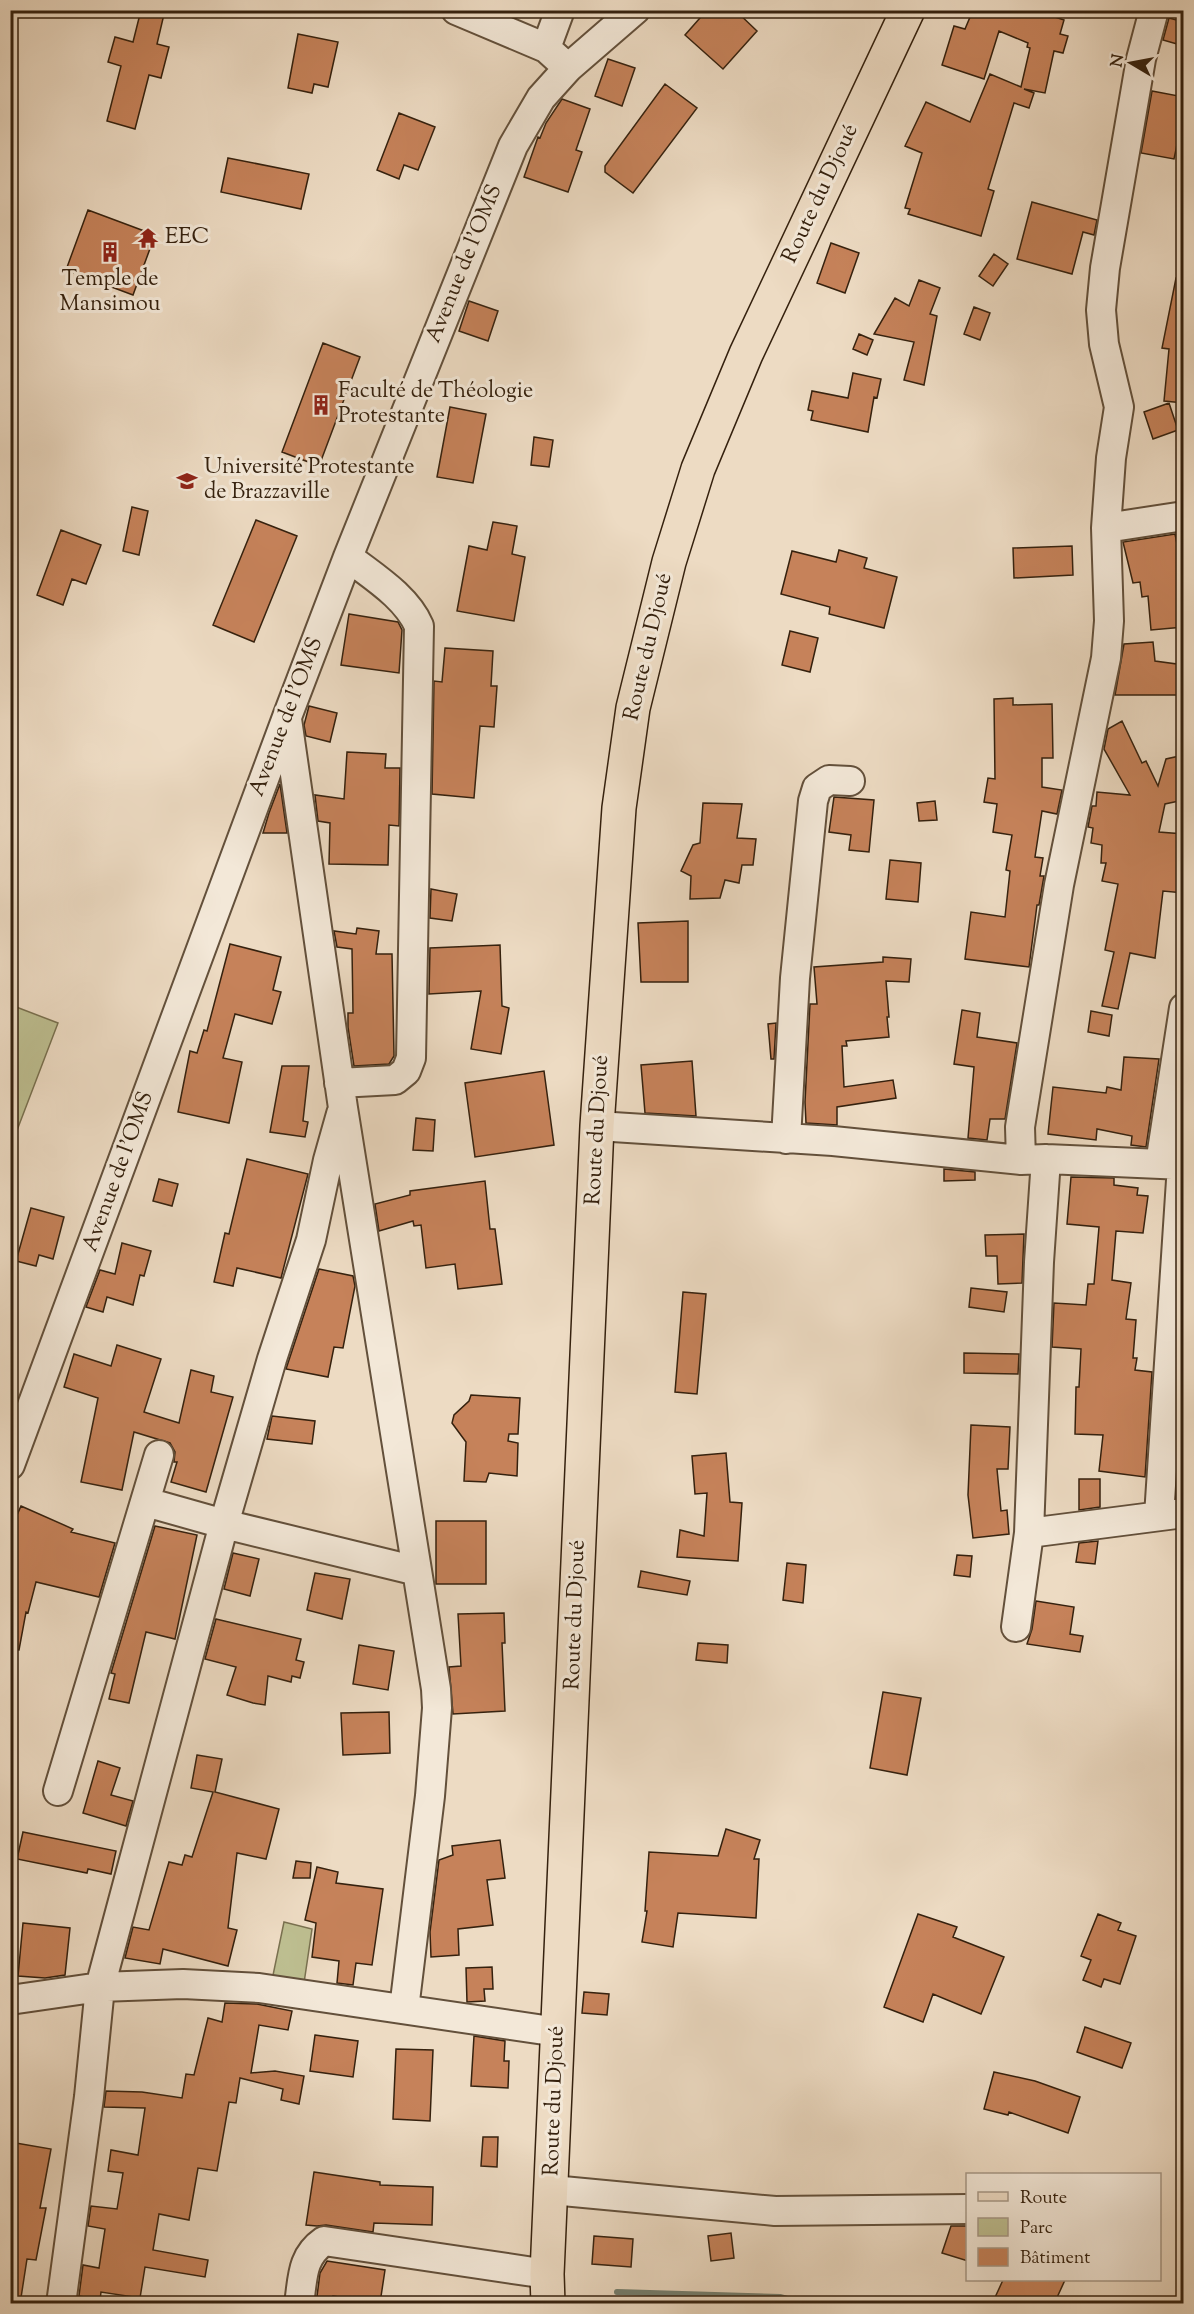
<svg xmlns="http://www.w3.org/2000/svg" width="1194" height="2314" font-family="'Sorts Mill Goudy',serif">
	<style>
		.green { fill: #bdbe90; stroke: #79704f; stroke-width: 1.5 }
		.lines { fill: none; stroke-linecap: round; stroke-linejoin: round }
		.stream { stroke: #727e6f; stroke-width: 6 }
		.building { fill: #c6825a; stroke: #35210e; stroke-width: 1.5 }
		.minor-casing { stroke: #63503b; stroke-width: 32 }
		.major-casing { stroke: #35210e; stroke-width: 36 }
		.minor { stroke: #f3e8d8; stroke-width: 28 }
		.major { stroke: #eddbc3; stroke-width: 33 }
		.labels { text-anchor: middle; dominant-baseline: central; stroke-width: 6; stroke-linejoin: round; paint-order: stroke }
		.street-label { font-size: 22px; fill: #35210e; stroke: #f3e8d8 }
		.poi-label { font-size: 22px; fill: #35210e; stroke: #f3e8d8; text-anchor: start }
	</style>
	<rect width="100%" height="100%" fill="#eddbc3"/>
	<filter id="stains"><feTurbulence type="fractalNoise" baseFrequency=".00333" numOctaves="4"/><feColorMatrix values="0 0 0 0 .2 0 0 0 0 .09 0 0 0 0 .02 0 0 0 .5 -.17"/></filter>
	<radialGradient id="worn" r=".72"><stop offset=".6" stop-color="#630" stop-opacity="0"/><stop offset="1" stop-color="#630" stop-opacity=".3"/></radialGradient>
	<path class="green" d="M11 1005 58 1023 11 1146Z
		M284 1922 312 1929 304 1983 272 1980Z"/>
	<g class="lines">
		<path class="stream" d="M617 2292 780 2297 805 2304"/>
	</g>
	<path class="building" d="M141 10H165L157 44 169 47 161 78 149 75 135 129 107 121 121 66 108 62 115 37 133 42Z
		M707 10H735L757 31 723 69 685 35Z
		M973 10H1034L1064 20 1060 34 1068 36 1063 53 1054 51 1045 93 1024 89 1034 93 1029 108 1014 103 988 189 994 191 981 236 908 214 910 209 905 208 922 153 905 146 926 102 970 122 990 74 1021 87 1030 48 1027 47 1028 43 999 31 984 79 942 65 954 26 965 29Z
		M1169 18 1184 22V46L1163 40Z
		M298 34 338 42 328 87 314 84 312 93 288 88Z
		M608 59 635 68 622 106 595 96Z
		M665 84 697 108 633 193 605 172V166Z
		M1152 91 1184 97V111L1174 159 1141 153Z
		M562 99 590 109 576 150 582 152 568 192 524 177 538 137 540 138 546 123Z
		M399 113 435 127 418 170 404 165 399 179 377 170Z
		M228 158 309 174 301 209 221 192Z
		M1032 202 1097 220 1094 235 1083 232 1072 274 1017 259Z
		M88 210 155 235 133 295 66 270Z
		M831 243 859 253 845 293 817 283Z
		M994 254 1008 264 993 286 979 276Z
		M1176 278 1184 279V403L1164 401 1169 349 1162 348Z
		M919 280 940 288 930 314 937 316 924 385 904 380 914 342 874 334 895 298 909 306Z
		M469 301 498 311 488 341 459 331Z
		M974 307 990 313 980 340 964 334Z
		M859 334 873 340 867 355 853 349Z
		M323 343 360 357 319 466 282 452Z
		M853 373 881 379 877 398 874 397 868 432 811 420 813 411 808 410 812 391 848 398Z
		M1169 403 1178 430 1153 439 1144 412Z
		M450 407 486 414 473 483 437 477Z
		M534 437 553 440 549 467 531 465Z
		M132 507 148 511 139 555 123 551Z
		M256 520 297 536 254 642 213 625Z
		M493 522 517 526 512 554 525 557 514 621 457 611 469 546 487 550Z
		M61 530 101 545 86 584 72 579 63 605 37 595Z
		M1175 534 1184 578V627L1151 630 1148 596 1142 597 1140 582 1133 583 1123 542Z
		M1072 546 1073 575 1014 578 1013 548Z
		M839 550 867 558 864 568 897 577 884 628 829 614 830 607 781 594 792 551 836 562Z
		M349 614 398 622 402 630 399 673 341 665Z
		M790 631 818 638 810 672 782 665Z
		M1153 642 1155 661 1184 665V695H1115L1124 644Z
		M445 648 493 651 491 686H497L494 727 480 726 474 798 432 794 434 681 442 682Z
		M1013 698V705L1052 704 1053 758H1042V787L1062 790 1057 814 1042 811 1035 857 1043 858 1040 876H1044L1039 905H1037L1029 967 965 959 971 912 1005 917 1010 871 1006 870 1012 835 993 832 997 804 984 802 988 778 995 779 994 699Z
		M309 706 337 713 330 742 306 736 304 725Z
		M1122 721 1142 763 1146 761 1158 786 1166 759 1184 755V800L1165 804 1159 832 1184 834V893L1163 891 1155 958 1130 953 1118 1009 1102 1006 1114 952 1105 950 1118 884 1102 881 1106 863H1101L1102 845 1091 843 1093 828 1088 827 1092 806H1096L1097 792 1130 795 1104 749 1108 729Z
		M347 752 386 754 385 768H400L399 826 389 825 388 865 329 864 330 823 318 821 315 795 344 799Z
		M280 784 287 833H263L269 813Z
		M834 797 874 800 869 852 849 850 851 835 829 832Z
		M935 801 937 820 919 821 917 803Z
		M703 803 742 804 737 838 756 839 753 865H742L739 883 725 880 720 898 690 899 691 876 681 871 693 845 700 843Z
		M890 860 921 863 918 902 886 899Z
		M431 889 457 894 452 921 430 918Z
		M688 921V982H641L638 923Z
		M357 928 379 931 376 954H392L394 1056 389 1064 354 1066 348 1027V1013H353L352 949 337 947 334 931 356 934Z
		M230 944 281 957 273 990 281 992 272 1024 235 1014 223 1058 242 1062 229 1123 178 1112 190 1051 197 1053 204 1030 207 1031Z
		M500 945 502 1006 509 1008 501 1054 471 1049 481 991 429 994 430 948Z
		M883 957 911 959 909 982 886 981 889 1017H887L889 1037 846 1041 847 1046H842L844 1087 893 1080 896 1098 837 1107V1125L806 1123 805 1102 810 1004H817L814 967 883 962Z
		M962 1010 980 1013 977 1037 1017 1043 1005 1119H990L987 1140 968 1138 974 1067 954 1064Z
		M1091 1011 1112 1015 1109 1036 1088 1032Z
		M776 1023 774 1059H771L768 1024Z
		M1124 1057 1159 1059 1146 1147 1131 1145 1132 1136 1097 1129 1096 1140 1048 1134 1053 1087 1106 1093 1107 1087 1121 1090Z
		M692 1061 696 1116 645 1113 641 1065Z
		M282 1066H309L303 1121 308 1122 305 1137 270 1132Z
		M544 1071 554 1145 475 1157 465 1083Z
		M416 1118 435 1120 433 1151 413 1150Z
		M247 1159 308 1174 281 1278 237 1268 233 1286 214 1282 225 1233 229 1234Z
		M944 1169 975 1172V1180L944 1181Z
		M1071 1177 1114 1178V1185L1138 1188 1137 1195 1148 1196 1143 1233 1116 1231 1112 1280 1131 1283 1126 1319 1136 1320 1133 1358H1137L1135 1370 1152 1372 1145 1477 1099 1471 1103 1435 1075 1434 1076 1387H1079L1081 1349 1052 1347 1054 1303 1086 1305 1088 1284H1094L1099 1227 1067 1224Z
		M159 1179 178 1184 172 1206 153 1201Z
		M485 1181 490 1229H495L502 1284 458 1289 455 1264 426 1268 421 1225 414 1226 413 1221 379 1231 375 1204 410 1195V1191Z
		M31 1208 64 1217 53 1259 39 1255 36 1266 16 1261Z
		M1024 1234 1022 1283 998 1284 997 1256H986L985 1235Z
		M122 1243 151 1251 144 1276 140 1275 133 1305 107 1297 103 1312 86 1307 100 1270 115 1274Z
		M319 1269 353 1276 355 1286 343 1348 334 1347 328 1377 286 1369Z
		M971 1288 1007 1292 1004 1312 969 1307Z
		M683 1292 706 1294 697 1394 675 1392Z
		M117 1345 161 1359 144 1412 179 1423 191 1370 214 1376 211 1392 233 1397 206 1492 171 1482 177 1462H174L175 1452 170 1443 134 1432 122 1490 81 1482 98 1398 64 1387 74 1354 111 1366Z
		M964 1353 1019 1354 1018 1374 964 1373Z
		M471 1395 520 1398 518 1434H509L508 1441 518 1443 517 1476 489 1473 486 1482 464 1481 466 1442 452 1423 454 1415 469 1401Z
		M272 1416 315 1421 312 1444 267 1439Z
		M971 1425 1010 1427 1008 1469H997L1001 1511 1007 1510 1009 1534 973 1538 968 1495Z
		M726 1453 730 1502 742 1503 738 1561 677 1557 680 1530 704 1536 707 1493 695 1494 692 1456Z
		M1079 1479H1100V1507L1079 1510Z
		M21 1506 73 1529 71 1532 115 1543 99 1597 36 1582 28 1613 26 1612 19 1650 10 1649V1597L17 1570 10 1567V1531Z
		M436 1521H486V1584H436Z
		M155 1526 197 1535 175 1639 146 1632 129 1703 109 1699 115 1674 111 1673Z
		M1098 1541 1095 1564 1076 1562 1079 1543Z
		M233 1553 259 1559 250 1596 224 1589Z
		M957 1555 972 1556 970 1577 954 1575Z
		M787 1563 806 1565 803 1603 783 1600Z
		M641 1571 690 1581 687 1595 638 1587Z
		M315 1573 350 1579 342 1619 307 1610Z
		M1036 1601 1074 1607 1070 1634 1083 1636 1080 1652 1027 1644 1032 1629Z
		M504 1613 505 1643H502L505 1711 453 1714 449 1667 461 1666 458 1614Z
		M216 1619 301 1639 296 1660 304 1662 300 1678 292 1676 291 1682 268 1676 265 1705 253 1703 227 1695 236 1667 205 1659Z
		M698 1643 728 1645 727 1663 696 1660Z
		M359 1645 394 1651 388 1690 353 1684Z
		M883 1692 921 1698 907 1775 870 1768Z
		M389 1712 390 1753 343 1755 341 1713Z
		M197 1755 222 1759 215 1792 279 1809 266 1859 237 1853 228 1928 237 1930 228 1966 163 1949 160 1964 125 1958 133 1927 149 1930 169 1862 182 1865 185 1855 192 1857 213 1792 191 1788Z
		M98 1761 120 1768 111 1795 133 1801 126 1826 83 1813Z
		M726 1829 760 1840 754 1859H759L756 1918 678 1913 673 1947 642 1942 647 1911H645L649 1852 718 1856Z
		M23 1832 116 1851 111 1874 88 1869 87 1873 17 1859Z
		M500 1840 505 1878 487 1880 493 1925 458 1929 459 1955 431 1957 430 1932 439 1860 453 1855 452 1846Z
		M296 1861 311 1863 310 1878H293Z
		M317 1867 338 1872 336 1883 383 1889 372 1965 356 1963 353 1985 337 1983 339 1961 312 1957 316 1923 305 1920Z
		M918 1914 957 1927 953 1937 1004 1957 981 2014 933 1994 923 2022 884 2007Z
		M1098 1914 1121 1923 1118 1930 1136 1936 1120 1984 1104 1979 1101 1987 1083 1980 1091 1960 1081 1956Z
		M23 1923 70 1928 65 1975 45 1978 18 1976Z
		M492 1967 493 1989H484L485 2001 467 2002 466 1968Z
		M584 1992 609 1994 607 2015 582 2013Z
		M225 2003 257 2004 292 2011 288 2030 259 2025 251 2073 275 2071 304 2076 299 2104 281 2100 283 2089 240 2078 236 2103 229 2102 217 2171 198 2168 189 2220 159 2214 153 2250 208 2260 205 2277 145 2267 140 2298 101 2292 100 2300 79 2296 83 2265 99 2268 105 2229 88 2226 91 2206 117 2209 123 2173 108 2171 111 2150 138 2155 145 2108 104 2107 106 2091 142 2092 182 2098 186 2074 194 2075 208 2018 222 2022Z
		M1085 2027 1131 2043 1122 2068 1077 2052Z
		M315 2035 358 2041 353 2077 310 2071Z
		M474 2036 505 2041 504 2061H509L508 2088 471 2086Z
		M396 2049 433 2050 430 2121 393 2119Z
		M994 2072 1035 2081 1080 2097 1068 2133 1009 2112 1008 2115 984 2109Z
		M483 2137H498L497 2167 481 2166Z
		M10 2142 51 2149 40 2208H46L36 2260 27 2259 20 2304H10Z
		M314 2172 380 2182V2185L433 2187 432 2225 374 2223 373 2232 326 2225 317 2226 306 2225Z
		M951 2226H968V2261L942 2253Z
		M731 2233 734 2258 711 2261 708 2236Z
		M594 2236 633 2239 631 2267 592 2264Z
		M327 2261 385 2270 380 2303 333 2296 332 2304H316L320 2273Z
		M1003 2280H1065L1054 2304H992Z"/>
	<g class="lines">
		<g class="minor-casing">
			<path id="minor" d="M456 10 546 48 568 68
				M546 48 560 10
				M1106 528 1184 516
				M287 719 343 1108 436 1689 437 1708 430 1796 404 2009
				M339 1083 395 1080 406 1071 411 1058 419 626C406 596 372 576 348 557
				M597 1126 833 1141 1021 1160 1046 1159 1184 1165
				M786 1139 795 978 813 801 817 788 829 780 850 781
				M1021 1160 1020 1127 1059 885 1106 658 1109 621 1106 528 1111 458 1119 407 1104 344 1101 310 1105 268 1141 59 1154 10
				M1160 1164 1184 1008
				M10 1465 287 717 348 557 513 146 541 98 568 68 635 10
				M146 1502 224 1524 417 1571
				M1159 1516 1182 1165
				M1029 1533 1184 1513
				M1016 1627 1029 1533 1039 1262 1046 1159
				M58 1791 159 1455
				M10 2000 100 1987 183 1984 259 1988 558 2032
				M552 2190 775 2211 968 2209
				M61 2304 89 2097 100 1987 224 1524 272 1359 311 1240 328 1160 341 1114
				M299 2304C303 2278 301 2257 324 2241L547 2274"/>
		</g>
		<g class="major-casing">
			<path id="major" d="M548 2304 547 2274 597 1126 619 808 633 708 669 562 698 469 746 354 908 10"/>
		</g>
		<use href="#minor" class="minor"/>
		<use href="#major" class="major"/>
	</g>
	<defs>
		<g id="temple-bare" transform="scale(1.62)"><path d="M0-6L5-2H3V0L6.5 2.5H4V6H1.5V3h-3V6H-4V2.5H-6.5L-3 0V-2H-5Z" fill="#8f2418" stroke="#f3e8d8" stroke-width="2.5" paint-order="stroke"/></g>
		<g id="building-bare" transform="scale(1.62)"><path d="M-4-6H4V6H1V3H-1V6H-4ZM-2.5-4.3h1.7v1.8h-1.7ZM.8-4.3h1.7v1.8H.8ZM-2.5-1h1.7V.8h-1.7ZM.8-1h1.7V.8H.8Z" fill="#8f2418" stroke="#f3e8d8" stroke-width="2.5" paint-order="stroke"/></g>
		<g id="university-bare" transform="scale(1.62)"><path d="M0-5L7-2L0 1L-7-2ZM-4 1L0 2.5L4 1V4Q0 6-4 4Z" fill="#8f2418" stroke="#f3e8d8" stroke-width="2.5" paint-order="stroke"/></g>
	</defs>
	<g fill-rule="evenodd">
		<use href="#temple-bare" x="148" y="238"/>
		<use href="#building-bare" x="110" y="252"/>
		<use href="#building-bare" x="321" y="405"/>
		<use href="#university-bare" x="187" y="481"/>
	</g>
	<g class="labels">
		<g class="street-label">
			<text transform="translate(821 194) rotate(-65)">Route du Djoué</text>
			<text transform="translate(465 264) rotate(-68)">Avenue de l'OMS</text>
			<text transform="translate(649 647) rotate(-77)">Route du Djoué</text>
			<text transform="translate(287 717) rotate(-69)">Avenue de l'OMS</text>
			<text transform="translate(598 1130) rotate(-87)">Route du Djoué</text>
			<text transform="translate(119 1172) rotate(-70)">Avenue de l'OMS</text>
			<text transform="translate(576 1615) rotate(-88)">Route du Djoué</text>
			<text transform="translate(555 2101) rotate(-88)">Route du Djoué</text>
		</g>
		<g class="poi-label">
			<text x="165" y="238">EEC</text>
			<text x="110" y="280" text-anchor="middle">Temple de<tspan x="110" dy="25">Mansimou</tspan></text>
			<text x="338" y="392">Faculté de Théologie<tspan x="338" dy="25">Protestante</tspan></text>
			<text x="204" y="468">Université Protestante<tspan x="204" dy="25">de Brazzaville</tspan></text>
		</g>
	</g>
	<rect width="1194" height="2314" fill="none" stroke="#eddbc3" stroke-width="36"/>
	<rect x="12" y="12" width="1170" height="2290" fill="none" stroke="#35210e" stroke-width="3"/>
	<rect x="18" y="18" width="1158" height="2278" fill="none" stroke="#35210e" stroke-width="1.5"/>
	<rect x="966" y="2173" width="195" height="108" fill="#f3e8d8" stroke="#a79887" stroke-width="1.5"/>
	<rect x="978" y="2192" width="30" height="9" fill="#eddbc3" stroke="#a79887" stroke-width="1.5"/>
	<text x="1020" y="2203" font-size="18" fill="#35210e">Route</text>
	<rect x="978" y="2218" width="30" height="18" fill="#bdbe90" stroke="#a79887" stroke-width="1.5"/>
	<text x="1020" y="2233" font-size="18" fill="#35210e">Parc</text>
	<rect x="978" y="2248" width="30" height="18" fill="#c6825a" stroke="#a79887" stroke-width="1.5"/>
	<text x="1020" y="2263" font-size="18" fill="#35210e">Bâtiment</text>
	<g transform="translate(1131 63) rotate(280)" stroke="#f3e8d8" stroke-width="4.5" paint-order="stroke">
	<path d="M0-4.5L10 22L0 15L-10 22Z" fill="#35210e"/>
	<text y="-9" font-size="16" font-weight="bold" text-anchor="middle" fill="#35210e">N</text>
	</g>
	<rect width="100%" height="100%" filter="url(#stains)"/>
	<rect width="100%" height="100%" fill="url(#worn)"/>
</svg>
